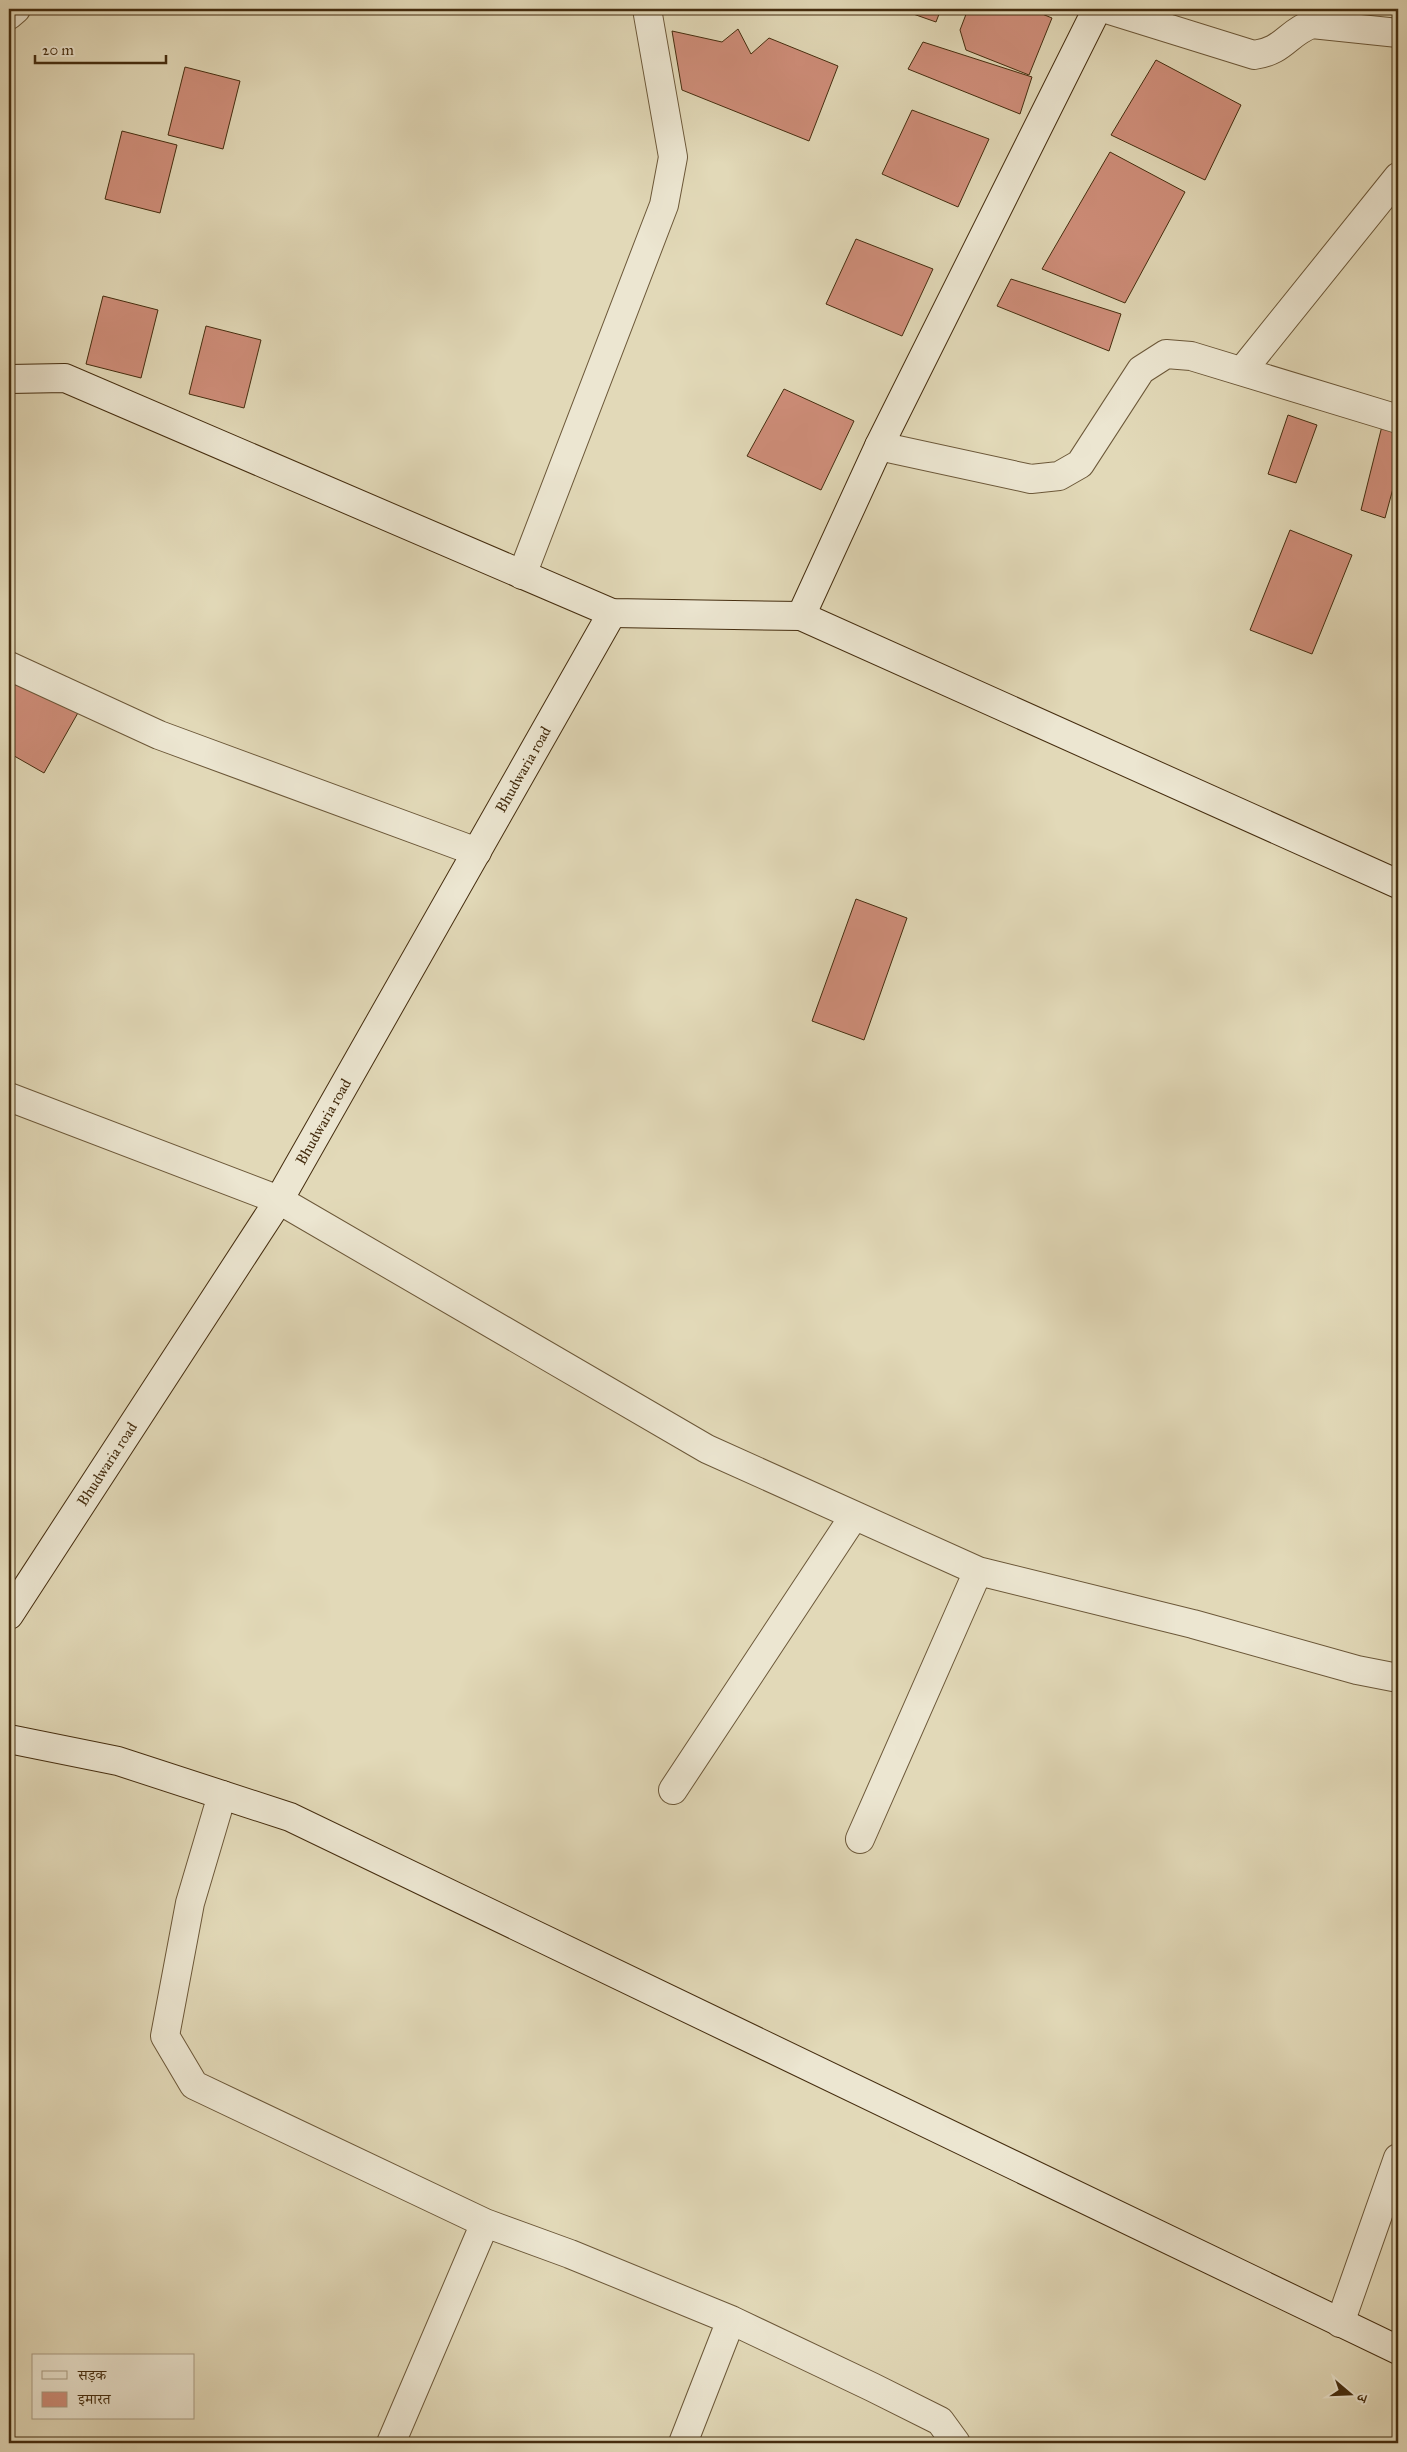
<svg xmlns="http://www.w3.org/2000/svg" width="1407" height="2452" font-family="'IM FELL Great Primer','Noto Serif Devanagari',serif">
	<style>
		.building { fill: #cf8e7a; stroke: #452d0f }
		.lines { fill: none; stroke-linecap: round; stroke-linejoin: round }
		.street-casing { stroke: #6c5839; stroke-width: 30 }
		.secondary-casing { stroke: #452d0f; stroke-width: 30 }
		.street { stroke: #ece6d1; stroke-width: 28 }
		.secondary { stroke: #ece6d1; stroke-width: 28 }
		.labels { text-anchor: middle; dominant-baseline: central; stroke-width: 4; stroke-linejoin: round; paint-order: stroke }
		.street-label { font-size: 15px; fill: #452d0f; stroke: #ece6d1 }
	</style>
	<rect width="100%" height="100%" fill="#e2d9b8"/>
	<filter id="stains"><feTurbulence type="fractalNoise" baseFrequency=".004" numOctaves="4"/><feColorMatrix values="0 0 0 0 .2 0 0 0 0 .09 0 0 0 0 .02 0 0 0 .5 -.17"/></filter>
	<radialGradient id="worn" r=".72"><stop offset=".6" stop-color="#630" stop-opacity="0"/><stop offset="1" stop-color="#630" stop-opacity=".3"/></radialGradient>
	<path class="building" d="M376 9H387L383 14Z
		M899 9H941L936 22Z
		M968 9H1030L1052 18 1029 75 966 50 960 30Z
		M738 29 751 54 769 38 838 66 809 141 682 90 672 31 722 42Z
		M923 42 1032 77 1020 114 908 69Z
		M1156 60 1241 105 1205 180 1111 135Z
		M185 67 240 81 223 149 168 135Z
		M912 110 989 139 958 207 882 174Z
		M122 131 177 145 160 213 105 199Z
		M1110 152 1185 192 1125 303 1042 269Z
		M856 239 933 269 902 336 826 304Z
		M1011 279 1121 314 1109 351 997 306Z
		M103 296 158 310 141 378 86 364Z
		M206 326 261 340 244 408 189 394Z
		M784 389 854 421 821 490 747 456Z
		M1288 415 1317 425 1296 483 1268 474Z
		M1382 426 1398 432V470L1385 518 1361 510Z
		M1290 530 1352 555 1312 654 1250 630Z
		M9 671 79 711 44 773 9 753Z
		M856 899 907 918 864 1040 812 1021Z"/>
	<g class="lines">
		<g class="street-casing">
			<path id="street" d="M1106 9 1254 55C1284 51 1287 33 1312 24L1398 33
				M9 15 16 9
				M1242 371 1398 177
				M879 446 1031 479 1059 476 1080 464 1141 370 1166 354 1191 356 1398 419
				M522 575 664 205 673 157 647 9
				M9 666 159 735 477 852
				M9 1097 279 1200 707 1449 978 1571 1193 1624 1357 1670 1398 1678
				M673 1790 854 1516
				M222 1795 190 1903 165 2036 194 2085 485 2223
				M860 1839 978 1571
				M731 2320 872 2387 940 2421 956 2443
				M1340 2323 1398 2158
				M391 2443 485 2223 570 2254 731 2320 683 2443"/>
		</g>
		<g class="secondary-casing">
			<g id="secondary">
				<path d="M9 379 65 378 612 613 801 616 1398 884"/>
				<path d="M801 616 879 446 1097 9"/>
				<path id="s1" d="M9 1615 279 1200 612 613"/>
				<path d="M9 1739 118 1761 290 1817 1398 2350"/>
			</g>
		</g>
		<use href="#street" class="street"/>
		<use href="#secondary" class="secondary"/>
	</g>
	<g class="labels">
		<g class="street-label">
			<text stroke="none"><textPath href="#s1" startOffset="990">Bhudwaria road</textPath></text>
			<text stroke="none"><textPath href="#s1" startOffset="585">Bhudwaria road</textPath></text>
			<text stroke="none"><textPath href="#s1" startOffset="180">Bhudwaria road</textPath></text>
		</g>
	</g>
	<rect width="1407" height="2452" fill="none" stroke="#e2d9b8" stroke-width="30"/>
	<rect x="10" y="10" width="1387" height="2432" fill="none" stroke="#452d0f" stroke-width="2.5"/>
	<rect x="15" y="15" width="1377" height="2422" fill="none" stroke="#452d0f"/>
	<rect x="32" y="2354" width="162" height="65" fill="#ece6d1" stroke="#a99c83"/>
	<rect x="42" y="2371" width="25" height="8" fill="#ece6d1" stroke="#a99c83"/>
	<text x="78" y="2380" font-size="15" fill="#452d0f">सड़क</text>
	<rect x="42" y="2392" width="25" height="15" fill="#cf8e7a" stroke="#a99c83"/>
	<text x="78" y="2404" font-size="15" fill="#452d0f">इमारत</text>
	<g transform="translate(1350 2394) rotate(109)" stroke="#ece6d1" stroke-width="4" paint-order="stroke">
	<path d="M0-4L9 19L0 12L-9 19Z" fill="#452d0f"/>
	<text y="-8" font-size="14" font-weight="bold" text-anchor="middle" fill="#452d0f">उ</text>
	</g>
	<path d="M35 55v8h131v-8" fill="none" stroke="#452d0f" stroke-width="2.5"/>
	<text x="42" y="55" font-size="15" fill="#452d0f" stroke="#ece6d1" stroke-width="4" paint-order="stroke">20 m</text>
	<rect width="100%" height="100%" filter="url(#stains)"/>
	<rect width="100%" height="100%" fill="url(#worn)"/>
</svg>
